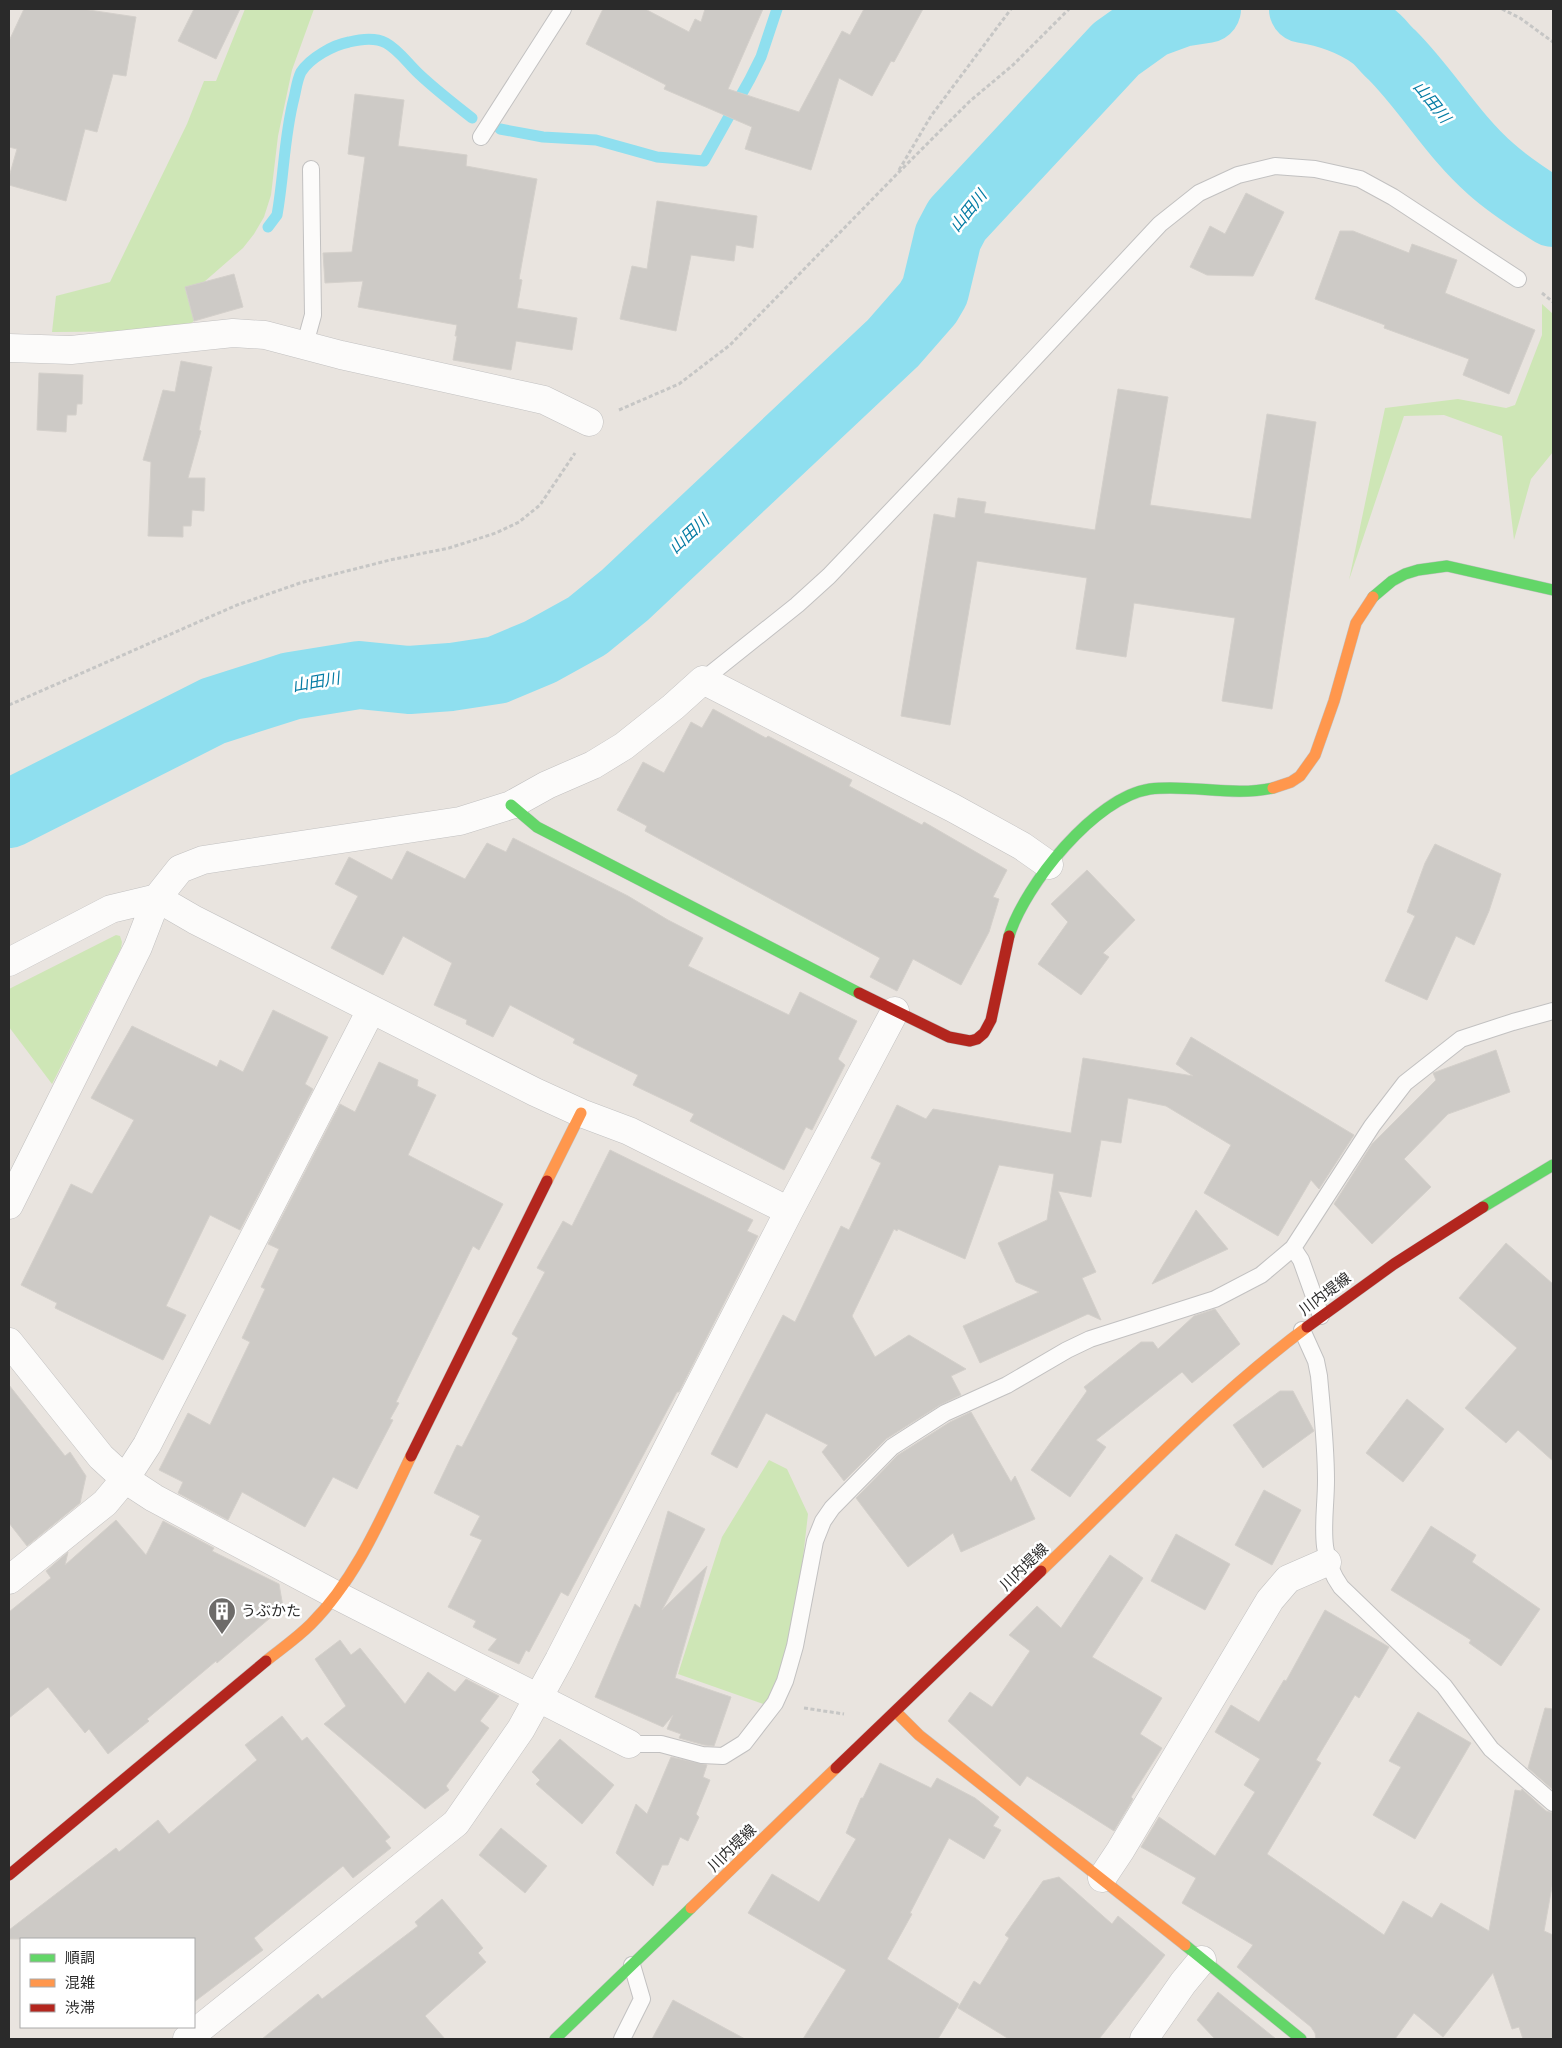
<svg xmlns="http://www.w3.org/2000/svg" width="1562" height="2048" font-family="Karla,'Noto Sans JP',sans-serif">
	<style>
		.green { fill: #cee6b6 }
		.lines { fill: none; stroke-linecap: round; stroke-linejoin: round }
		.stream { stroke: #8fdfef; stroke-width: 11 }
		.river { stroke: #8fdfef; stroke-width: 68 }
		.building { fill: #cdcac6; stroke: #d4d0cb }
		.lane-casing { stroke: #c2c1c1; stroke-width: 18 }
		.street-casing { stroke: #c2c1c1; stroke-width: 29 }
		.fast-casing { stroke: #c2c1c1; stroke-width: 12 }
		.slow-casing { stroke: #c2c1c1; stroke-width: 12 }
		.jam-casing { stroke: #c2c1c1; stroke-width: 12 }
		.path { stroke: #c6c6c5; stroke-width: 3; stroke-dasharray: 4 2.5; stroke-linecap: butt }
		.lane { stroke: #fcfbfa; stroke-width: 16 }
		.street { stroke: #fcfbfa; stroke-width: 28 }
		.fast { stroke: #63d668; stroke-width: 11 }
		.slow { stroke: #ff974d; stroke-width: 11 }
		.jam { stroke: #b3261e; stroke-width: 11 }
		.labels { text-anchor: middle; dominant-baseline: central; stroke-width: 5; stroke-linejoin: round; paint-order: stroke }
		.street-label { font-size: 15px; fill: #2a2a2a; stroke: #fff }
		.poi-label { font-size: 15px; fill: #2a2a2a; stroke: #fff; text-anchor: start }
		.water-label { font-size: 16px; font-style: italic; fill: #057ca4; stroke: #fff }
	</style>
	<rect width="100%" height="100%" fill="#e9e4df"/>
	<path class="green" d="M245 9H314L292 70 278 136 271 195 264 217 254 234 243 248 204 282 185 288 194 321 180 331 52 332 56 296 110 282 187 124 204 81H216Z
		M1542 304 1553 314V452L1531 479 1514 540 1502 436 1444 415 1404 416 1349 580 1385 408 1458 399 1506 408 1515 405 1542 335Z
		M116 935 120 936 122 942 121 948 52 1084 9 1027V989Z
		M769 1460 787 1469 808 1514 802 1566 783 1664 776 1684 766 1705 678 1674 722 1537Z"/>
	<g class="lines">
		<path class="stream" d="M500 129 543 137 596 140 657 157 704 161 750 79 761 57 777 9
			M268 227 277 215C284 176 284 136 294 98 296 90 297 80 301 72 310 58 333 45 349 42 361 39 375 37 386 43 399 50 408 64 419 74 436 90 454 104 472 118"/>
		<path class="river" d="M1303 9C1328 13 1352 21 1373 36 1380 41 1385 49 1392 55 1427 90 1453 136 1491 169 1510 186 1532 200 1553 213
			M9 814 213 711 291 686 359 675 409 680 451 677 497 670 540 652 587 626 625 595 893 343 928 303 935 291 948 237 957 220 1116 49 1151 24 1181 13 1207 9"/>
	</g>
	<path class="building" d="M24 9H82L136 17 126 76 113 74 97 132 85 129 66 201 9 185V177L17 149 9 147V41Z
		M194 9H240L216 59 178 41Z
		M603 9H645L689 32 695 19 701 22 705 9H763L728 89 799 112 842 31 850 35 864 9H923L894 62 891 61 872 96 839 78 811 170 745 149 752 127 664 89 666 85 586 44Z
		M355 94 404 100 398 146 467 155 466 166 537 179 519 279 522 280 517 308 577 318 572 350 516 341 511 370 453 360 457 336H455L457 325 358 307 363 281 325 283 323 253 352 252 365 157 348 154Z
		M1246 193 1284 212 1253 276 1207 275 1190 267 1210 226 1225 234Z
		M657 201 757 216 753 248 736 245 734 261 691 255 676 331 620 319 632 266 647 269Z
		M1340 231H1353L1409 253 1412 244 1457 260 1445 293 1535 330 1509 394 1463 375 1469 359 1384 328 1385 325 1315 299Z
		M234 274 243 307 194 321 185 287Z
		M181 361 212 367 199 430 201 431 188 478H205L204 511 192 510 191 526H183V537L148 536 151 462 143 460 163 390 175 392Z
		M39 373 83 375 82 404H77L76 415H67L66 432 37 430Z
		M1118 389 1168 397 1150 505 1251 519 1267 414 1316 422 1272 709 1222 701 1235 618 1134 603 1126 657 1076 649 1087 578 977 561 950 725 901 716 934 514 955 518 958 498 986 502 984 513 1095 530Z
		M713 709 766 738 768 736 852 780 849 786 922 825 924 822 1007 870 993 897 999 899 989 932 961 985 913 959 897 991 870 977 880 958 645 831 647 826 617 810 643 762 664 773 691 722 702 728Z
		M513 838 628 896 668 920 703 938 688 966 789 1015 800 992 857 1021 838 1059 845 1065 812 1130 806 1127 784 1170 690 1121 694 1114 633 1085 638 1075 573 1043 575 1039 510 1005 493 1037 466 1024 467 1020 434 1005 452 963 403 936 383 975 331 948 358 896 335 884 349 857 392 880 407 851 465 879 487 843 506 852Z
		M1435 844 1501 874 1489 911 1474 945 1456 936 1427 1000 1385 981 1415 916 1407 912 1425 863Z
		M1087 870 1135 920 1103 953 1109 957 1081 995 1038 964 1068 922 1051 904Z
		M273 1010 328 1037 305 1084 313 1089 240 1230 210 1215 166 1306 186 1315 163 1360 55 1308 57 1303 21 1285 71 1184 92 1194 134 1120 91 1098 132 1026 217 1067 220 1060 243 1072Z
		M1191 1037 1354 1135 1319 1189 1311 1180 1278 1236 1204 1193 1231 1145 1166 1106 1128 1098 1121 1143 1101 1140 1091 1197 1058 1191 1096 1272 1082 1278 1101 1320 1088 1314 980 1363 963 1326 1039 1292 1016 1282 998 1243 1047 1220 1054 1174 999 1165 965 1259 898 1229 897 1231 894 1229 852 1316 875 1357 909 1335 966 1369 951 1376 961 1395 940 1405 886 1439 844 1481 822 1452 828 1445 766 1413 737 1468 711 1454 783 1315 795 1322 841 1226 849 1230 881 1163 871 1158 897 1105 926 1119 933 1109 1071 1133 1083 1058 1193 1076 1176 1064Z
		M1496 1050 1510 1092 1448 1114 1404 1159 1431 1187 1372 1244 1334 1204 1372 1144 1436 1080 1433 1073Z
		M379 1062 418 1080 417 1086 436 1095 408 1155 503 1204 479 1250 473 1246 396 1402 399 1403 390 1419 393 1420 357 1489 333 1477 305 1527 242 1492 228 1520 178 1493 183 1482 159 1470 188 1413 210 1425 250 1342 242 1338 265 1289 261 1287 279 1249 268 1244 340 1104 355 1112Z
		M610 1150 753 1220 747 1231 758 1236 679 1392H677L568 1596 561 1592 529 1652 526 1650 519 1664 488 1650 497 1639 473 1627 476 1621 448 1607 482 1540 470 1535 480 1516 434 1493 457 1445 462 1447 518 1338 512 1334 545 1272 537 1268 563 1221 572 1226Z
		M1196 1210 1228 1249 1152 1284Z
		M1506 1243 1553 1284V1461L1518 1430 1506 1443 1465 1408 1517 1348 1459 1298Z
		M1215 1309 1240 1344 1192 1383 1182 1372 1096 1440 1106 1447 1070 1497 1031 1470 1087 1391 1084 1387 1141 1342H1153L1158 1349 1194 1316Z
		M9 1385 65 1456 70 1452 86 1476 80 1503 27 1546 9 1523Z
		M1280 1391H1293L1314 1431 1263 1468 1233 1425Z
		M1407 1399 1444 1429 1403 1482 1366 1453Z
		M971 1412 1011 1482 1015 1476 1035 1519 961 1552 953 1533 908 1567 856 1498 898 1455 950 1422Z
		M1264 1490 1301 1510 1272 1565 1235 1545Z
		M668 1511 705 1529 662 1610 707 1566 675 1678 731 1697 714 1746 704 1745 679 1738 681 1734 667 1729 673 1715 663 1727 595 1697 635 1604 640 1608Z
		M116 1520 146 1555 163 1521 214 1548 212 1551 279 1584 283 1607 217 1663 216 1661 147 1719 149 1721 108 1754 89 1729 85 1733 48 1687 9 1718V1612L51 1578 46 1571 68 1552 65 1565Z
		M1431 1526 1476 1555 1472 1562 1540 1609 1501 1666 1469 1643 1471 1640 1391 1590Z
		M1176 1534 1230 1564 1205 1610 1151 1581Z
		M1110 1555 1143 1578 1092 1657 1162 1698 1140 1734 1162 1748 1131 1797 1133 1799 1114 1831 1027 1776 1020 1786 948 1721 970 1692 992 1707 1030 1651 1009 1635 1037 1606 1061 1628Z
		M1325 1610 1389 1647 1359 1698 1355 1695 1316 1760 1321 1763 1267 1854 1384 1935 1403 1901 1432 1918 1441 1903 1489 1931 1515 1790 1521 1791 1522 1789 1546 1811 1553 1813V1881L1544 1931 1553 1935V2039H1523L1519 2027 1512 2029 1493 1973 1443 2037 1414 2013 1395 2039H1316L1315 2033 1311 2027 1237 1967 1253 1945 1182 1903 1196 1878 1141 1847 1159 1817 1215 1856 1255 1792 1244 1785 1260 1759 1215 1732 1231 1705 1259 1722 1284 1680 1286 1681Z
		M340 1640 351 1655 360 1648 405 1704 428 1672 455 1692 466 1679 499 1696 480 1721 489 1728 446 1786 449 1790 425 1809 324 1724 346 1706 315 1659Z
		M1545 1708 1553 1709V1790L1528 1768Z
		M1418 1712 1471 1743 1415 1839 1373 1815 1401 1767 1389 1761Z
		M282 1716 302 1741 307 1737 390 1837 385 1841 391 1848 353 1878 343 1866 254 1938 263 1950 194 2002V1939H9V1930L116 1848 119 1852 158 1820 169 1834 257 1760 245 1745Z
		M560 1739 614 1785 582 1824 536 1784 540 1780 532 1772Z
		M671 1757 707 1765 703 1777 710 1780 696 1814 699 1817 688 1841 680 1837 668 1865H662L653 1886 616 1853 636 1804 647 1814Z
		M880 1763 931 1788 937 1778 975 1798 999 1817 993 1826 1001 1830 984 1859 949 1838 910 1913 912 1914 887 1959 959 2004 938 2039H803L846 1970 748 1913 772 1874 819 1902 856 1839 846 1833 861 1798H863Z
		M501 1828 547 1866 525 1893 479 1855Z
		M1059 1877 1112 1924 1118 1916 1165 1955 1099 2039H1009L958 2008 974 1981 980 1985 1009 1938 1005 1935 1043 1881Z
		M442 1899 483 1948 478 1953 486 1962 425 2016 445 2039H262L318 1994 322 1999 418 1926 415 1922Z
		M1218 1992 1276 2039H1215L1197 2020Z
		M673 2000 745 2039H652Z"/>
	<g class="lines">
		<g class="lane-casing">
			<path id="lane" d="M481 137 563 9
				M305 344 313 315 311 169
				M703 680 797 605 829 576 931 469 1160 224 1199 193 1238 175 1275 166 1315 169 1360 179 1393 197 1518 279
				M1293 1248 1301 1260 1321 1316
				M1302 1330 1316 1361 1319 1376C1322 1410 1326 1445 1326 1480 1326 1519 1316 1552 1341 1587L1444 1686 1491 1749 1553 1803
				M629 1744H661L702 1755 723 1756 744 1743 775 1703 785 1681 795 1646 815 1541 823 1521 832 1508 892 1447 945 1413 1007 1385 1067 1350 1090 1339 1215 1299 1261 1275 1293 1248 1372 1126 1405 1083 1461 1039 1513 1022 1553 1011
				M622 2039 642 1999 632 1965"/>
		</g>
		<g class="street-casing">
			<path id="street" d="M9 348 71 350 233 333 265 335 341 355 544 400 589 422
				M9 962 111 909 157 898 195 920 535 1092 581 1113 629 1131 789 1211
				M9 1205 138 947 157 898 180 869 203 860 460 821 511 805 547 785 593 765 624 746 673 707 703 680 953 808 1022 846 1049 865
				M9 1342 101 1457 125 1479 154 1498 336 1595 629 1744
				M9 1580 105 1503 125 1479 147 1445 371 1010
				M1102 1878 1120 1851 1270 1600 1288 1579 1327 1562
				M187 2039 456 1823 521 1729 559 1660 789 1211 895 1011
				M1144 2039 1183 1983 1202 1960"/>
		</g>
		<g class="fast-casing">
			<path id="fast" d="M1373 597 1392 581 1405 574 1418 570 1447 566 1553 590
				M511 805 537 827 859 993
				M1009 936C1025 885 1095 797 1150 789 1191 784 1232 797 1273 788
				M1483 1207 1553 1165
				M1185 1945 1301 2039
				M555 2039 691 1908"/>
		</g>
		<g class="slow-casing">
			<path id="slow" d="M1273 788 1291 782 1300 776 1315 755 1334 701 1356 623 1373 597
				M547 1181 581 1113
				M1041 1571C1127 1488 1211 1399 1307 1327
				M266 1661C281 1649 297 1638 311 1624 357 1578 383 1514 411 1456
				M896 1712 919 1735 1185 1945
				M691 1908 836 1768"/>
		</g>
		<g class="jam-casing">
			<path id="jam" d="M859 993 949 1037 970 1041 977 1039 984 1033 991 1020 1009 936
				M1307 1327 1394 1264 1483 1207
				M411 1456 547 1181
				M836 1768 1041 1571
				M9 1875 266 1661"/>
		</g>
		<path class="path" d="M1502 9 1520 18 1553 42
			M899 170 931 116 1011 9
			M1542 293 1553 302
			M619 410 679 384 730 345 896 175 970 101 1013 65 1069 9
			M9 705 237 605 300 583 390 560 449 548 496 533 519 522 540 505 575 453
			M804 1708 844 1714"/>
		<use href="#lane" class="lane"/>
		<use href="#street" class="street"/>
		<use href="#fast" class="fast"/>
		<use href="#slow" class="slow"/>
		<use href="#jam" class="jam"/>
	</g>
	<defs>
		<g id="building-pin" transform="scale(1.4375)"><path d="M0 17L-7.5 6A9.5 9.5 0 1 1 7.5 6Z" fill="#6d6b69" stroke="#fff"/><path d="M-4-6H4V6H1V3H-1V6H-4ZM-2.5-4.3h1.7v1.8h-1.7ZM.8-4.3h1.7v1.8H.8ZM-2.5-1h1.7V.8h-1.7ZM.8-1h1.7V.8H.8Z" fill="#fff"/></g>
	</defs>
	<g fill-rule="evenodd">
		<use href="#building-pin" x="222" y="1611"/>
	</g>
	<g class="labels">
		<g class="street-label">
			<text transform="translate(1325 1294) rotate(-37)">川内堤線</text>
			<text transform="translate(1024 1567) rotate(-44)">川内堤線</text>
			<text transform="translate(732 1848) rotate(-44)">川内堤線</text>
		</g>
		<g class="poi-label">
			<text x="241" y="1611">うぶかた</text>
		</g>
		<g class="water-label">
			<text transform="translate(1432 102) rotate(51)">山田川</text>
			<text transform="translate(968 211) rotate(-51)">山田川</text>
			<text transform="translate(689 534) rotate(-43)">山田川</text>
			<text transform="translate(316 682) rotate(-10)">山田川</text>
		</g>
	</g>
	<rect width="1562" height="2048" fill="none" stroke="#2a2a2a" stroke-width="20"/>
	<rect x="20" y="1938" width="175" height="90" fill="#ffffff" stroke="#aaaaaa"/>
	<rect x="30" y="1954" width="25" height="8" fill="#63d668" stroke="#aaaaaa"/>
	<text x="65" y="1963" font-size="15" fill="#2a2a2a">順調</text>
	<rect x="30" y="1979" width="25" height="8" fill="#ff974d" stroke="#aaaaaa"/>
	<text x="65" y="1988" font-size="15" fill="#2a2a2a">混雑</text>
	<rect x="30" y="2004" width="25" height="8" fill="#b3261e" stroke="#aaaaaa"/>
	<text x="65" y="2013" font-size="15" fill="#2a2a2a">渋滞</text>
</svg>
